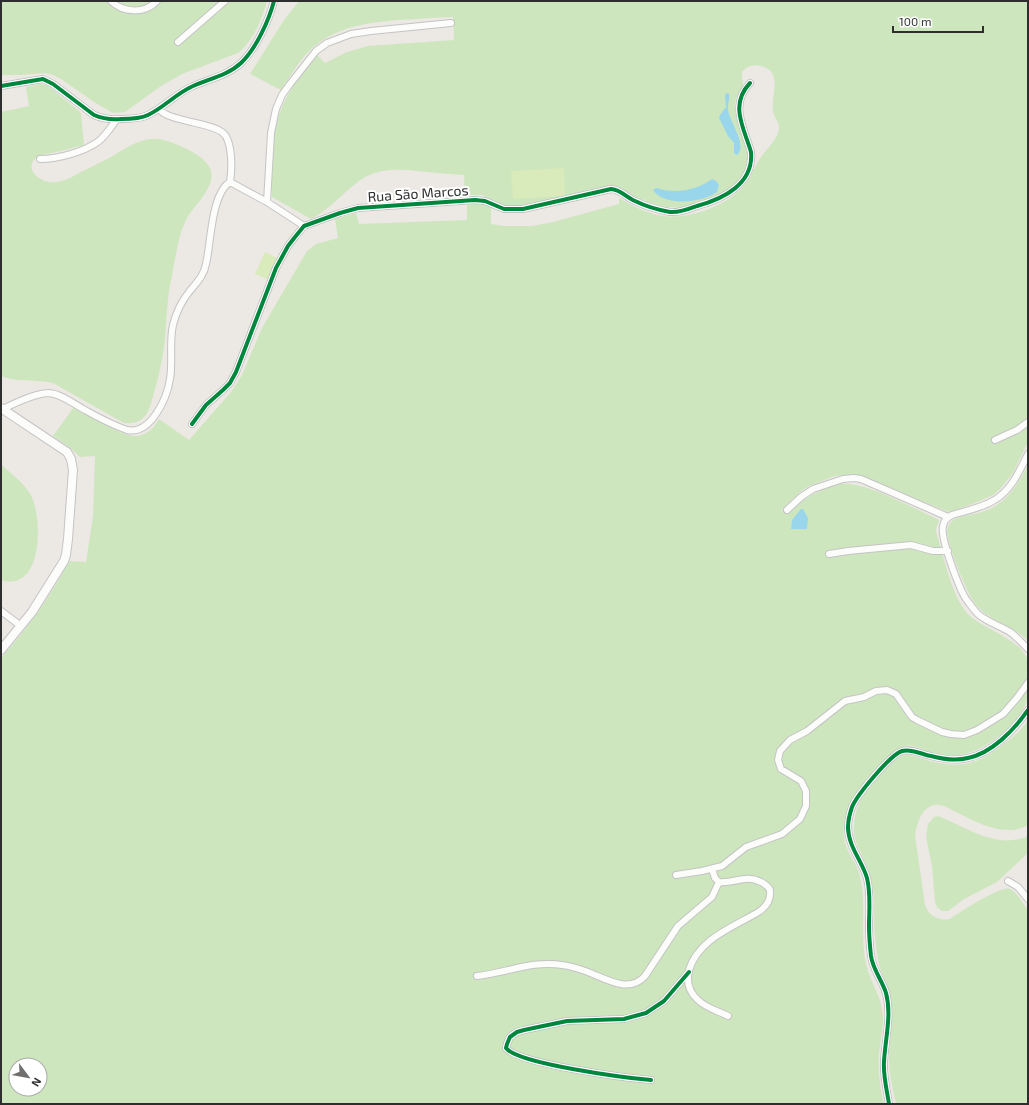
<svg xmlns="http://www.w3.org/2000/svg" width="1029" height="1105" font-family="'Exo 2',sans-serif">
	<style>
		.green { fill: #cee6be; fill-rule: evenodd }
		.pitch { fill: #d9eabb }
		.water { fill: #99d6ec }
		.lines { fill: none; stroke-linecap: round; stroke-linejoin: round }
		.street-casing { stroke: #c5c4c5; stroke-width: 8 }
		.secondary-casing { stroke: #c5c4c5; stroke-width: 10 }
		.street { stroke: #fcfcfb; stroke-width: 6 }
		.secondary { stroke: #fcfcfb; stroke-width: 8 }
		.cycleway-casing { stroke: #fff; stroke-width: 6 }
		.cycleway { stroke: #00873e; stroke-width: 4 }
		.labels { text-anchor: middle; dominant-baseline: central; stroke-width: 4; stroke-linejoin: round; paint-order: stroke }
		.street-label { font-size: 14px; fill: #2e2e2e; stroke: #fff }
	</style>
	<rect width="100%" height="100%" fill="#ece8e4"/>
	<path class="green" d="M1 1H267C262 19 253 42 238 53L182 74 161 86 125 112 113 113 94 102 61 79 53 75 45 73 22 75H1Z
		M299 1H1028V442L1013 473 1000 489 993 495 975 503 949 512 854 474 835 476 809 486 800 492 781 510 788 514C794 509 800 502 807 498 816 492 830 486 841 484 863 480 918 510 939 520 938 524 936 527 936 531 937 536 939 541 940 546 946 566 954 600 969 615 985 630 1021 639 1028 661 1029 667 1029 689 1028 695 1026 718 991 746 971 752 963 755 954 756 945 755 940 754 935 754 930 752 922 750 913 744 905 746 891 748 854 793 849 806 844 817 842 830 845 843 849 856 859 866 861 881 866 908 860 936 866 964 870 982 883 998 883 1018 883 1030 880 1043 879 1055 878 1072 880 1088 884 1104H1V658C27 629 51 596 69 561L86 562 93 516 95 456 80 457 68 446 53 436 74 407C87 414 124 438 137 436 148 435 154 427 159 419L189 440 231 392 242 375 262 328 307 251 316 244 338 238 335 219 356 213 359 224 467 220V202L481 203 491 207V224L505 226H532L553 222 619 204V198C631 205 644 212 658 215 684 221 723 208 742 188 750 180 753 169 759 160 765 150 777 141 779 129 780 122 773 117 773 110 771 94 783 71 761 66 754 64 746 67 742 72 741 77 743 80 743 84 743 87 740 90 739 92 734 100 734 107 736 116 739 129 748 143 748 157 748 191 696 210 667 207 657 206 645 201 636 197 627 192 620 187 611 186L531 205 520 206 504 205 482 195H465L464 175C455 174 446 174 437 173 411 171 383 164 359 181 343 193 330 209 311 219L272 197C272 173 271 141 278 118 285 95 301 73 317 55L325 63 347 52 368 46 454 40 453 17C442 17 429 18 417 19 379 21 339 23 310 50 298 62 290 77 281 90L250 74 284 20ZM16 1065H40V1089H16Z
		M40 84 47 85 79 111 81 114 84 145 65 150 38 156C21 169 41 184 56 182 65 181 74 176 81 172 91 167 101 162 111 157 136 142 149 132 178 145 189 150 201 155 208 165 221 182 195 204 187 218 185 222 183 227 181 232 176 250 173 272 169 291 167 307 166 323 165 339 163 357 159 376 154 393 152 400 150 409 146 415 141 422 132 424 124 423L53 383C35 379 19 383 1 376V112L29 106 26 87Z
		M1 464C11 474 24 483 31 495 43 519 43 593 1 580Z
		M1028 464V641C1013 626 990 621 976 605 967 594 948 546 947 532 947 528 949 524 952 521 958 516 970 515 978 513 1004 507 1017 487 1028 464Z
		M1028 720V825C1003 839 975 821 952 810 947 807 940 804 934 805 921 808 917 824 915 835L925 905C929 916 938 921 950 919 959 913 1001 885 1010 889 1018 893 1023 904 1028 910V1104H896C893 1089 889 1074 889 1059 889 1041 893 1023 892 1005 890 988 880 975 878 959 876 948 875 937 874 926 874 913 875 901 873 889 872 883 870 875 868 869 863 855 852 841 854 826 854 819 856 810 859 803 865 792 887 766 896 759 900 756 903 755 907 754 945 766 968 773 1001 746 1011 739 1021 731 1028 720Z
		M938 816C967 827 996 850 1028 836V853L997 882 964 899 948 911H942L937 907 935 902 932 866 926 837 928 824 934 817Z"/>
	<path class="pitch" d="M564 168 565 196 513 199 511 171Z
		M265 252 279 259 269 280 255 274Z"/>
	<path class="water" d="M727 93 729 94C730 100 727 105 728 110 730 123 748 145 737 155L734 153V143L728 136 719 118 720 115 726 107 725 95Z
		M712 179 716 181 719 185 717 192C702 203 664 207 653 190L656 188C674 194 696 191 712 179Z
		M801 509H803L808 518 807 529H791L792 520Z"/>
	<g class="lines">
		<g class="street-casing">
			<path id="street" d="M111 1C123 13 145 14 157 1
				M178 42 225 1
				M1 86 43 79 53 84 94 115C103 119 110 120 121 119 129 119 140 119 148 115 163 108 176 94 191 87 208 79 227 76 241 63 256 49 269 20 274 1
				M159 109C164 115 172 117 180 119 192 123 212 125 222 132 233 140 232 170 230 182
				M40 159C58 159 84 152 99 141 106 135 111 127 117 119
				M230 182 267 202 304 226
				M267 202 271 133 276 109 282 95 290 84 316 51 327 43 351 34 371 31 451 23
				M3 409C15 403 35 393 49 393 62 394 75 405 85 410 99 418 113 425 127 430 151 435 167 398 170 379 173 362 169 342 173 325 176 313 181 302 189 292 196 283 204 276 206 264 211 243 211 194 230 182
				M192 424 206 405 223 390 230 383 236 372 276 268 288 246 295 237 304 226 340 213 358 208 475 200 485 201 504 209H523L611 189C620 189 627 198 635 201 645 206 659 210 670 212 679 213 689 209 697 206 723 199 754 184 751 152 744 128 729 105 750 83
				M995 440 1017 430 1028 422
				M1028 454C1019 472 1010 493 991 502 980 508 965 511 952 515 948 517 944 520 943 526 940 538 959 588 966 599 970 604 973 609 978 614 987 622 1000 626 1010 632 1017 637 1022 643 1028 649
				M787 510 801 497 813 489 843 479 854 478 861 479 898 495 948 517
				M829 554 848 551 911 545 933 551H948
				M1 611 21 626
				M712 869 715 878 719 882C734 884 745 874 761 882 765 884 768 886 770 890 771 900 767 905 760 911 734 927 699 938 689 970 686 982 689 992 698 1000 706 1008 718 1011 728 1016
				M676 875 702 871 722 866 746 847 782 834 800 819 806 806V791L801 781 781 769 778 760 780 751 790 740 807 731 845 701 864 697 876 691 887 690 896 694 912 717 917 720 942 732 951 734 964 735 977 730 1003 714 1017 698 1028 683
				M1008 881 1018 887 1028 899
				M477 976C505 973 534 960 562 965 571 966 580 969 588 972 606 979 629 994 645 976L678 926 712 897 719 882
				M651 1080C627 1078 518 1064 506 1048L507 1044 510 1037 517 1032 524 1030 567 1021 624 1019 646 1013 664 1001 689 972
				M889 1104C887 1091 883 1075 884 1062 885 1040 892 1015 886 993 882 980 873 970 871 956 870 947 869 936 869 926 869 910 871 894 867 878 862 861 848 846 848 827 848 821 850 813 852 807 857 795 890 755 902 751 911 748 923 755 931 756 942 759 956 761 968 758 992 753 1014 730 1028 710"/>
		</g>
		<g class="secondary-casing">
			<path id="secondary" d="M1 408 67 452 71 459 73 470 68 539 66 555 64 561 32 612 1 650"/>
		</g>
		<use href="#street" class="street"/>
		<use href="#secondary" class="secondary"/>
		<g class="cycleway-casing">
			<path id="cycleway" d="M1 86 43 79 53 84 94 115C103 119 110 120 121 119 129 119 140 119 148 115 163 108 176 94 191 87 208 79 227 76 241 63 256 49 269 20 274 1
				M192 424 206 405 223 390 230 383 236 372 276 268 288 246 295 237 304 226 340 213 358 208 475 200 485 201 504 209H523L611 189C620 189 627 198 635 201 645 206 659 210 670 212 679 213 689 209 697 206 723 199 754 184 751 152 744 128 729 105 750 83
				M651 1080C627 1078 518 1064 506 1048L507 1044 510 1037 517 1032 524 1030 567 1021 624 1019 646 1013 664 1001 689 972
				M889 1104C887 1091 883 1075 884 1062 885 1040 892 1015 886 993 882 980 873 970 871 956 870 947 869 936 869 926 869 910 871 894 867 878 862 861 848 846 848 827 848 821 850 813 852 807 857 795 890 755 902 751 911 748 923 755 931 756 942 759 956 761 968 758 992 753 1014 730 1028 710"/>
		</g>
		<use href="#cycleway" class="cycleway"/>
	</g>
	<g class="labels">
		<g class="street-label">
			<text transform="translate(418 193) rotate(-4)">Rua São Marcos</text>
		</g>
	</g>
	<rect width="1029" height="1105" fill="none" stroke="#2e2e2e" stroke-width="4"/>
	<g transform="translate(28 1077) rotate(122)"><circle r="19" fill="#ffffff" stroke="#ababab"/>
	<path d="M0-3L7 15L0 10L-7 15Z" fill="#706f6e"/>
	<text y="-6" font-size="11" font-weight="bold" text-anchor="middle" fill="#2e2e2e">N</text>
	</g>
	<path d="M893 26v6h90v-6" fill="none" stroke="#2e2e2e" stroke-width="2"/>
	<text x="899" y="26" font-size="12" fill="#2e2e2e" stroke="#ffffff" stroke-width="3" paint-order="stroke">100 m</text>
</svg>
